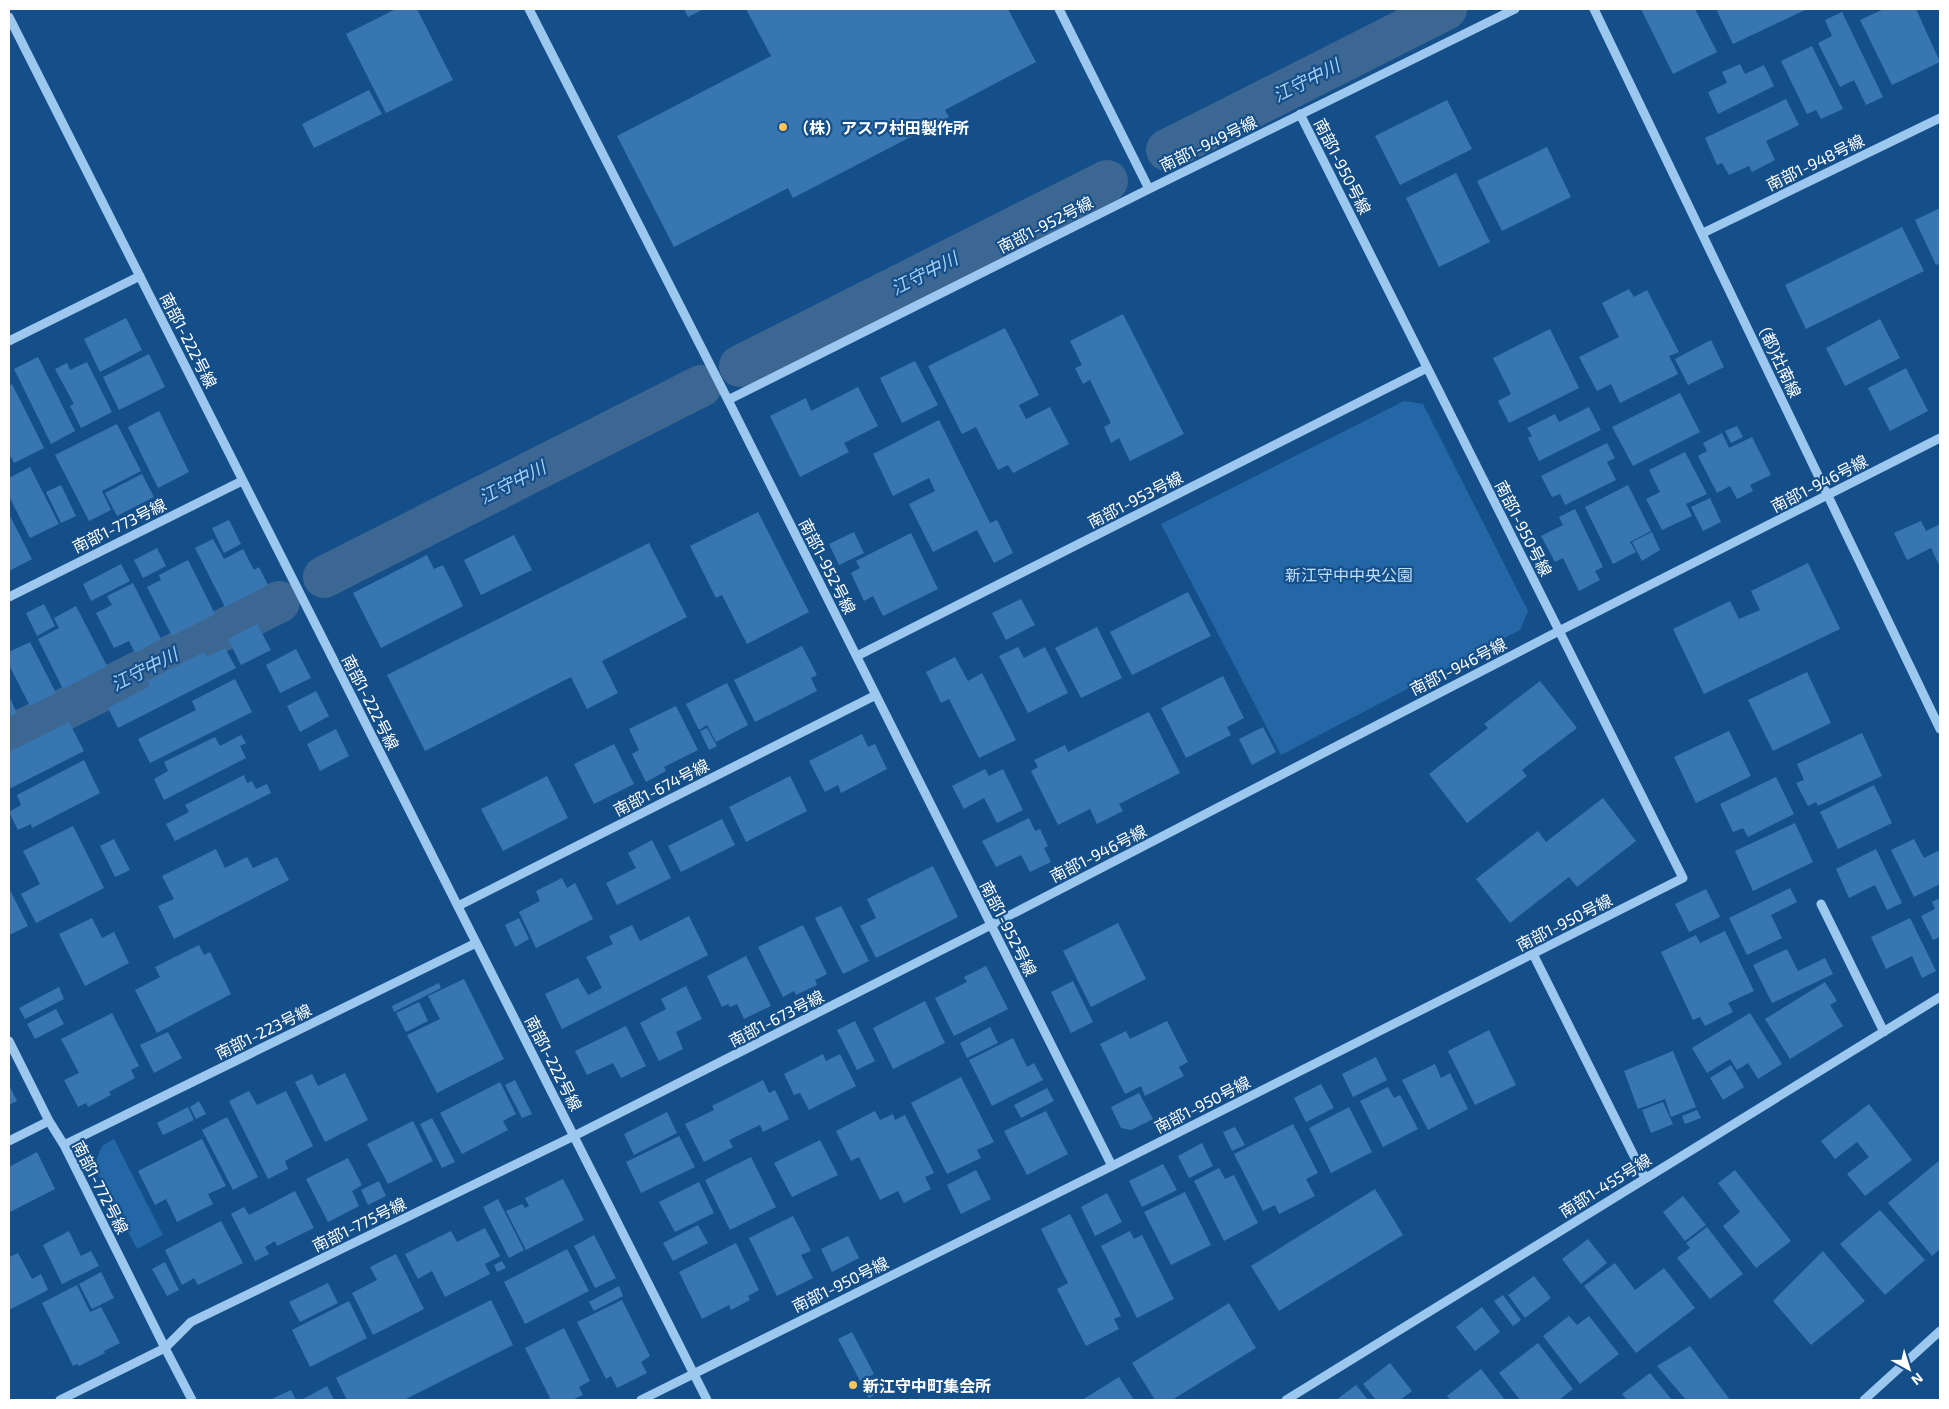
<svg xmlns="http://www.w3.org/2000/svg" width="1949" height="1409" font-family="'Exo 2','Noto Sans JP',sans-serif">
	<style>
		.green { fill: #2467a7 }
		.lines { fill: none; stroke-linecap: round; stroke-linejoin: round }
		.canal { stroke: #3b6792; stroke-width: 42 }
		.building { fill: #3876b1 }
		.minor { stroke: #9cc7ef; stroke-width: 9 }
		.poi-dot { fill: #ffc45a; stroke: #154f89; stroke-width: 2 }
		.labels { text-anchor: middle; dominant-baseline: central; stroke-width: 4.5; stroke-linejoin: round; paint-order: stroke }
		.poi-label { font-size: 16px; font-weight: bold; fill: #fff; stroke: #154f89; text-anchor: start }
		.street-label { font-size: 16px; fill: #fff; stroke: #154f89 }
		.park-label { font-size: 16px; fill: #c2e0fb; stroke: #154f89 }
		.water-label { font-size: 18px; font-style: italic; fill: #a7d1f7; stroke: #154f89 }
	</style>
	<rect width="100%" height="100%" fill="#154f89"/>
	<path class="green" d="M1404 401 1423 404 1528 611 1520 630 1281 755 1161 524Z
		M114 1139 163 1235 137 1249 94 1166 102 1146Z"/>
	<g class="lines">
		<path class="canal" d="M1167 150 1446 9
			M740 366 1107 181
			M324 577 701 386
			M9 737 279 602"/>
	</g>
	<path class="building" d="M396 9H417L453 80 386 113 346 34Z
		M684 9H704L688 17Z
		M746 9H1008L1036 62 945 110 949 117 793 198 788 188 674 247 617 136 771 56Z
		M1641 9H1695L1717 52 1673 74Z
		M1720 9H1807L1733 44 1717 11Z
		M1884 9H1916L1940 62 1892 85 1860 20Z
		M1842 12 1883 97 1866 105 1854 80 1840 87 1818 43 1832 36 1825 20Z
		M1812 46 1843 109 1821 119 1816 110 1807 114 1781 61Z
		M1740 64 1745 74 1764 65 1774 86 1718 114 1708 92 1727 83 1722 72Z
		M369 90 382 114 314 148 302 124Z
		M1786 99 1799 125 1766 141 1775 160 1752 172 1749 166 1729 175 1722 163 1717 165 1705 138Z
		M1447 100 1472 149 1400 185 1375 136Z
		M1547 147 1571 197 1502 231 1477 181Z
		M1456 173 1490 242 1439 267 1406 198Z
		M1940 208V263L1936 265 1915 220Z
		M1902 227 1924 271 1806 329 1785 285Z
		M1629 289 1634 297 1647 290 1679 352 1669 356 1678 374 1620 403 1611 384 1597 391 1579 357 1619 337 1602 303Z
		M1123 314 1184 434 1130 461 1119 438 1111 443 1104 427 1111 423 1090 380 1083 384 1075 368 1082 365 1070 341Z
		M126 318 142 350 100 372 84 339Z
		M1880 319 1900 358 1845 386 1826 348Z
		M1005 328 1039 395 1019 405 1026 419 1050 407 1069 444 1013 473 1008 465 998 470 976 427 962 434 928 366Z
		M1550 329 1579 388 1509 423 1498 401 1511 394 1493 358Z
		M1711 340 1724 367 1688 385 1675 359Z
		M149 354 165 387 119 410 103 377Z
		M38 357 75 431 51 444 14 369Z
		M915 361 938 405 902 423 880 378Z
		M87 362 112 412 81 428 70 406 74 404 55 369 67 363 70 370Z
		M1906 368 1928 411 1890 431 1868 388Z
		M12 384 44 448 14 463 9 453V386Z
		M858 387 878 426 844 443 849 452 800 477 770 416 806 398 811 411Z
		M1680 393 1700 432 1633 466 1612 427Z
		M1589 407 1601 430 1539 461 1528 438 1532 436 1527 428 1555 414 1559 422Z
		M159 411 189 472 158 488 128 427Z
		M939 420 990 523 997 520 1013 553 994 563 977 530 933 552 909 504 935 491 929 478 893 496 873 454Z
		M117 424 141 471 102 491 111 510 89 521 55 455Z
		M1737 426 1743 437 1731 443 1725 431Z
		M1722 433 1729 448 1752 437 1771 475 1750 485 1753 491 1737 499 1730 486 1717 493 1698 456 1707 451 1703 443Z
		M1607 443 1615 458 1607 462 1616 480 1565 505 1560 494 1552 497 1541 476Z
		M1685 452 1707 494 1686 504 1692 516 1662 530 1646 499 1660 492 1649 470Z
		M30 467 59 524 30 538 9 496V478Z
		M142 474 154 497 117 516 105 493Z
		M61 485 76 516 61 523 46 492Z
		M1628 485 1651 531 1630 542 1636 552 1613 564 1585 507Z
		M1710 498 1721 522 1703 531 1691 507Z
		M1575 509 1603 567 1595 571 1600 580 1579 591 1563 558 1555 562 1541 536 1563 525 1559 517Z
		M758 512 809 612 747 644 722 595 716 598 690 546Z
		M9 514 32 559 9 571Z
		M229 520 241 544 224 553 212 528Z
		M1921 521 1926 531 1940 524V567L1931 548 1907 560 1894 533Z
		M854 532 864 553 839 565 829 544Z
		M1652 532 1660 550 1642 561 1632 542Z
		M911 533 938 589 883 616 873 596 864 601 851 573 860 568 856 561Z
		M514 535 532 570 481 595 464 560Z
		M213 539 224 559 243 549 254 570 259 567 268 585 225 607 195 548Z
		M649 543 687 617 602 661 618 693 587 709 571 677 425 751 387 675Z
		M157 548 166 566 143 578 134 560Z
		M427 555 434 569 443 565 463 606 381 648 353 593Z
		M188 560 215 614 172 636 147 587 161 580 159 575Z
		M1808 563 1840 629 1704 694 1673 629 1730 601 1739 619 1760 610 1751 591Z
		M121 564 130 581 91 601 83 584Z
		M133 583 161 639 135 653 129 641 114 648 96 613 112 605 107 596Z
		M1188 592 1211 636 1132 675 1110 632Z
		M1021 599 1035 625 1006 640 992 613Z
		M44 604 55 626 37 636 26 613Z
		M76 606 107 666 63 689 38 639 59 628 54 618Z
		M257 624 271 650 241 665 228 639Z
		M1097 627 1122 678 1081 698 1055 648Z
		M30 642 56 693 30 706 9 665V652Z
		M802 646 817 675 811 678 817 691 755 722 734 680Z
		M1018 647 1024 658 1045 647 1068 693 1028 713 999 656Z
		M225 648 236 668 118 728 108 708 150 686 147 681 204 652 207 657Z
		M296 649 311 678 280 693 266 665Z
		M955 657 968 681 982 673 1016 740 979 758 949 699 941 703 926 672Z
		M1807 672 1831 723 1773 751 1748 700Z
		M1223 676 1244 718 1227 727 1231 735 1186 758 1161 708Z
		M235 679 252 712 150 763 138 739 196 710 192 701Z
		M1540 681 1577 728 1522 770 1527 776 1467 823 1429 774 1488 728 1484 724Z
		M727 683 748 725 716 742 707 725 699 730 686 704Z
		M316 691 329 716 300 732 287 706Z
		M9 696 17 713 9 717Z
		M676 706 698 750 664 767 666 771 646 782 632 754 639 750 629 729Z
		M1149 712 1180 773 1119 804 1123 811 1097 824 1090 809 1058 825 1031 771 1038 767 1034 760 1065 745 1068 752Z
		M69 722 84 751 9 789V752Z
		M1263 727 1276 752 1252 765 1239 739Z
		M707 728 717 746 709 750 700 731Z
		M336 729 349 756 320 771 307 744Z
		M1729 731 1751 776 1696 803 1674 757Z
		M1862 733 1882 776 1818 806 1816 802 1808 806 1796 783 1804 780 1797 764Z
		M862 734 868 747 875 744 887 769 841 793 838 785 825 792 809 761Z
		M241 735 246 743 240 746 246 758 164 800 154 779 168 771 164 762 215 737 220 746Z
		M614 744 634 784 594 804 574 764Z
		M84 760 100 793 32 828 31 824 18 830 9 812 21 805 17 795Z
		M985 769 989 776 1003 769 1023 810 997 823 984 798 964 809 952 786Z
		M244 775 247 783 252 781 256 789 267 784 271 793 175 841 166 824 189 812 185 805Z
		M547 776 568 818 503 851 481 809Z
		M790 776 807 811 746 842 729 807Z
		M1776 777 1794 814 1748 837 1743 828 1733 832 1720 804Z
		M1874 785 1892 823 1838 849 1820 812Z
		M1603 798 1636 841 1577 887 1569 877 1510 923 1476 879 1538 831 1546 842Z
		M1029 818 1035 831 1040 829 1048 846 1044 848 1051 862 1030 872 1021 855 996 867 982 841Z
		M722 819 735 845 681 872 668 846Z
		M1795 823 1813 862 1753 891 1735 851Z
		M73 826 104 888 36 923 21 894 40 884 23 851Z
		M114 839 130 870 115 877 100 846Z
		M1914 839 1924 858 1940 850V884L1914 897 1891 850Z
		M652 840 671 878 617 905 606 883 636 868 628 853Z
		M216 849 225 868 247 857 253 868 277 857 289 880 174 939 158 906 174 899 162 876Z
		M1876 849 1902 903 1887 910 1875 885 1849 898 1836 869Z
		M933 866 958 917 876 958 860 926 876 918 867 899Z
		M562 878 567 888 575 883 593 919 536 948 519 912 540 901 536 891Z
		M9 888 28 926 9 935Z
		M1790 888 1797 902 1771 915 1782 938 1747 955 1729 918Z
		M1706 889 1720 917 1689 932 1675 904Z
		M1940 898V937L1933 940 1921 916 1935 909 1932 902Z
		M841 906 869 961 843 974 815 918Z
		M689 916 708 955 562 1029 545 994 578 978 588 995 602 988 586 957 613 944 609 936 632 925 640 941Z
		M92 918 102 938 114 932 129 963 85 986 59 934Z
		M519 918 529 939 515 947 505 925Z
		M1910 918 1936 971 1922 978 1912 956 1886 969 1871 937Z
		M1118 923 1146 979 1091 1007 1063 951Z
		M803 925 827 974 815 980 817 985 796 995 794 991 783 997 758 947Z
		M1725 931 1754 991 1728 1003 1733 1012 1705 1026 1700 1017 1693 1020 1661 952 1696 935 1700 943Z
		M199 945 204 955 210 952 231 994 157 1033 135 990 160 977 155 967Z
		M1787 949 1798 971 1825 958 1833 974 1772 1003 1753 965Z
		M746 956 771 1006 744 1019 737 1004 730 1007 728 1004 722 1007 707 976Z
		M986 966 1008 1009 954 1036 935 998 967 982 964 977Z
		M464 979 504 1059 437 1093 407 1035 440 1019 428 996Z
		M1073 981 1093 1022 1071 1033 1051 992Z
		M1825 982 1837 1001 1830 1005 1843 1026 1790 1059 1765 1019Z
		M439 983 441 988 394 1012 392 1006Z
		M686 986 702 1019 676 1032 683 1049 659 1061 640 1023 666 1009 661 999Z
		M59 987 64 999 25 1019 19 1008Z
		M925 1001 945 1043 893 1069 873 1028Z
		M419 1002 428 1021 406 1032 396 1013Z
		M56 1009 64 1024 35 1039 27 1024Z
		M112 1013 139 1066 131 1070 135 1078 109 1092 111 1095 88 1107 86 1103 78 1107 64 1080 79 1073 61 1039Z
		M1750 1013 1782 1064 1758 1079 1748 1063 1737 1070 1730 1059 1707 1073 1692 1048Z
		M855 1021 875 1061 857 1070 837 1030Z
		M1167 1021 1188 1062 1179 1067 1184 1076 1145 1096 1141 1086 1125 1094 1100 1044 1126 1031 1130 1039Z
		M626 1026 646 1066 621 1078 613 1063 587 1075 575 1051Z
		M990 1027 998 1043 967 1058 960 1043Z
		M1489 1030 1516 1085 1475 1105 1448 1051Z
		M168 1032 182 1058 154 1073 140 1045Z
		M1013 1038 1027 1067 1034 1063 1043 1080 992 1106 969 1060Z
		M1673 1051 1696 1107 1671 1117 1665 1099 1638 1109 1624 1071Z
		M823 1054 826 1061 840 1054 856 1086 809 1110 800 1093 794 1095 784 1074Z
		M1376 1057 1387 1080 1353 1097 1342 1074Z
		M1435 1064 1441 1078 1450 1073 1468 1109 1428 1130 1402 1080Z
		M1731 1065 1744 1087 1723 1100 1710 1078Z
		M345 1073 368 1120 325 1142 295 1082 312 1074 318 1086Z
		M961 1077 994 1142 977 1150 981 1158 947 1174 911 1103Z
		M515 1080 532 1114 522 1118 505 1085Z
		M763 1080 769 1093 775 1090 789 1119 763 1132 760 1125 729 1140 733 1147 704 1162 685 1124 714 1110 712 1106Z
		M500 1082 516 1114 503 1121 508 1130 462 1154 440 1113Z
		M1321 1084 1334 1108 1306 1122 1294 1098Z
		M9 1085 17 1101 9 1105Z
		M1388 1087 1394 1098 1400 1095 1418 1129 1383 1147 1360 1101Z
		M1047 1088 1054 1101 1021 1118 1014 1105Z
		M249 1091 257 1105 286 1091 313 1146 285 1161 288 1169 268 1179 229 1101Z
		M1139 1093 1153 1119 1131 1130 1121 1128 1111 1107Z
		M199 1101 206 1114 196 1119 190 1107Z
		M1663 1102 1673 1124 1651 1133 1642 1110Z
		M1869 1104 1912 1160 1865 1196 1847 1174 1869 1157 1857 1142 1835 1159 1821 1141Z
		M188 1107 194 1120 163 1135 157 1123Z
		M1349 1107 1372 1152 1331 1173 1309 1128Z
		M1697 1110 1701 1118 1685 1124 1682 1116Z
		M875 1111 880 1120 893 1114 895 1120 905 1115 934 1173 925 1177 931 1189 904 1203 898 1191 880 1200 859 1157 851 1161 836 1131Z
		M1046 1111 1068 1154 1027 1175 1004 1131Z
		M667 1112 677 1133 634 1155 624 1134Z
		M227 1117 258 1177 233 1190 202 1130Z
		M432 1118 455 1162 442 1168 420 1124Z
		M413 1121 433 1161 388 1184 367 1144Z
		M1293 1124 1318 1173 1306 1179 1315 1196 1279 1214 1275 1205 1263 1211 1234 1154Z
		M1235 1127 1245 1145 1232 1151 1223 1132Z
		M679 1136 695 1167 641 1193 626 1162Z
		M202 1139 226 1186 208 1194 213 1204 177 1222 166 1199 155 1205 138 1171Z
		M820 1140 838 1175 792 1197 774 1163Z
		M1202 1143 1213 1166 1189 1178 1178 1156Z
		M37 1152 55 1189 10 1212 9 1208V1167Z
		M751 1157 776 1207 730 1230 705 1180Z
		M348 1158 362 1185 352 1191 359 1206 328 1222 306 1179Z
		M1940 1160V1249L1932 1256 1888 1203Z
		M1163 1164 1177 1190 1142 1207 1129 1181Z
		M1219 1168 1225 1179 1234 1175 1258 1223 1224 1241 1194 1181Z
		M976 1170 991 1199 961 1214 947 1185Z
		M1735 1170 1791 1241 1756 1268 1723 1226 1740 1212 1718 1183Z
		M563 1179 584 1220 526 1250 506 1211 522 1204 525 1208 529 1206 525 1198Z
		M379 1181 386 1196 368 1205 361 1190Z
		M699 1182 714 1213 675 1232 659 1202Z
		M1375 1189 1403 1235 1279 1311 1251 1266Z
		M295 1191 314 1228 277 1246 275 1241 265 1247 269 1254 255 1261 231 1214 244 1207 249 1215Z
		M1185 1192 1211 1245 1171 1265 1144 1212Z
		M1107 1193 1122 1222 1095 1236 1081 1207Z
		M1683 1196 1706 1225 1685 1241 1663 1212Z
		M498 1199 524 1250 509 1258 483 1207Z
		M1880 1210 1925 1260 1885 1295 1840 1244Z
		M1070 1214 1121 1316 1114 1319 1119 1329 1086 1346 1057 1289 1068 1283 1041 1229Z
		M793 1216 811 1251 801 1255 813 1278 777 1296 749 1238Z
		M221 1221 243 1263 198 1285 194 1278 182 1285 165 1250Z
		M698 1225 708 1243 673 1261 663 1243Z
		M1707 1227 1743 1274 1710 1299 1677 1258 1690 1248 1686 1243Z
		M485 1228 500 1256 485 1264 490 1274 445 1297 432 1271 418 1279 405 1254 451 1231 457 1242Z
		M69 1231 81 1256 91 1251 99 1266 62 1284 43 1245Z
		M1130 1231 1134 1239 1142 1235 1174 1299 1137 1318 1101 1246Z
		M594 1235 616 1278 595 1288 574 1246Z
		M848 1236 859 1258 832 1272 821 1249Z
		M1588 1239 1607 1263 1581 1284 1562 1259Z
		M736 1243 759 1290 748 1296 750 1300 731 1310 729 1305 702 1319 679 1272Z
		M567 1249 589 1291 525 1324 504 1282Z
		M1823 1251 1865 1301 1811 1345 1773 1301Z
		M18 1253 32 1279 41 1274 48 1290 9 1310V1257Z
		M396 1254 424 1309 373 1335 352 1293 377 1280 370 1267Z
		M502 1261 506 1268 497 1272 494 1265Z
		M165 1262 179 1290 167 1296 152 1269Z
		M1615 1263 1635 1290 1664 1268 1695 1308 1636 1353 1584 1286Z
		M101 1272 114 1298 92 1309 79 1284Z
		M1534 1276 1551 1298 1525 1318 1508 1295Z
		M328 1283 338 1303 300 1322 289 1302Z
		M77 1285 90 1312 101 1307 120 1343 104 1351 105 1353 79 1366 77 1364 73 1366 42 1303Z
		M619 1286 623 1296 594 1311 589 1302Z
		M1503 1295 1521 1320 1513 1326 1494 1301Z
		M491 1300 513 1345 404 1400H347L336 1378Z
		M622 1300 650 1356 641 1362 647 1373 617 1388 611 1376 606 1379 577 1322Z
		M349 1301 367 1338 310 1367 292 1330Z
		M1229 1303 1256 1348 1172 1400H1155L1132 1363Z
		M1482 1307 1500 1332 1475 1351 1456 1327Z
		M1569 1316 1577 1325 1589 1316 1619 1354 1580 1384 1543 1336Z
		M564 1328 590 1381 579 1387 583 1395 572 1400H551L525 1348Z
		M852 1332 874 1374 860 1381 838 1339Z
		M1538 1343 1573 1389 1559 1400H1520L1499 1373Z
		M1690 1346 1730 1400H1686L1657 1366Z
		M1390 1363 1412 1391 1400 1400H1376L1363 1384Z
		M1481 1369 1505 1400H1450L1447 1396Z
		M1650 1373 1672 1400H1627L1622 1394Z
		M1119 1377 1134 1400H1082Z
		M877 1384 881 1391 869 1398 865 1391Z
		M1356 1385 1368 1400H1336Z
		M327 1386 334 1400H301Z
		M291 1390 296 1400H270Z"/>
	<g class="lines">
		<path class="minor" d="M529 9 728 400
			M1059 9 1149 189 1515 9
			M1594 9 1940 729
			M9 17 707 1400
			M1703 233 1940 118
			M9 341 140 276
			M9 597 242 481
			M857 656 1427 368
			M1821 904 1884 1032
			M458 906 876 695
			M1533 954 1645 1178
			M9 1041 49 1121 64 1145 165 1348 191 1322 574 1136 991 925 1559 631 1940 438
			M9 1141 49 1121
			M64 1145 476 943
			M1112 1166 728 400 1149 189
			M60 1400 165 1348 192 1400
			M641 1400 1112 1166 1683 878 1300 114
			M1286 1400 1940 997
			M1864 1400 1940 1331"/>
	</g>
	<g class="poi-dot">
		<circle cx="783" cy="127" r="5"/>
		<circle cx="853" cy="1385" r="5"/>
	</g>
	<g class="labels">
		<g class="poi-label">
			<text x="793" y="127">（株）アスワ村田製作所</text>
			<text x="863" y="1385">新江守中町集会所</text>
		</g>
		<g class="street-label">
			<text transform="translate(1208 143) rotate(-26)">南部1-949号線</text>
			<text transform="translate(1815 162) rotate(-26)">南部1-948号線</text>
			<text transform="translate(1343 166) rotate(63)">南部1-950号線</text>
			<text transform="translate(1045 224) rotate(-27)">南部1-952号線</text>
			<text transform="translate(189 340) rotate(63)">南部1-222号線</text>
			<text transform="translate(1781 362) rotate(65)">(都)社南線</text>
			<text transform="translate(1819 483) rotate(-27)">南部1-946号線</text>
			<text transform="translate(1135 499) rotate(-27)">南部1-953号線</text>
			<text transform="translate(119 525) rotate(-26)">南部1-773号線</text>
			<text transform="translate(1524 528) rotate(63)">南部1-950号線</text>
			<text transform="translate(828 566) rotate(63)">南部1-952号線</text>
			<text transform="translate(1458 666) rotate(-27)">南部1-946号線</text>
			<text transform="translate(371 702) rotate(63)">南部1-222号線</text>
			<text transform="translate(661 787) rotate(-27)">南部1-674号線</text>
			<text transform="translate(1098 853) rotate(-27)">南部1-946号線</text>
			<text transform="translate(1564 922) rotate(-27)">南部1-950号線</text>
			<text transform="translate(1009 928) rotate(63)">南部1-952号線</text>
			<text transform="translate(776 1018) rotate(-27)">南部1-673号線</text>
			<text transform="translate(263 1031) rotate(-26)">南部1-223号線</text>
			<text transform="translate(554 1063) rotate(63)">南部1-222号線</text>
			<text transform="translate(1202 1104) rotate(-27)">南部1-950号線</text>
			<text transform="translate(1605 1185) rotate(-32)">南部1-455号線</text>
			<text transform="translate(101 1187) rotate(63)">南部1-772号線</text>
			<text transform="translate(359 1224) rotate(-26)">南部1-775号線</text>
			<text transform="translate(840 1284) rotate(-26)">南部1-950号線</text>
		</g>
		<g class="park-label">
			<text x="1349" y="574">新江守中中央公園</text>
		</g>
		<g class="water-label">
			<text transform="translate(1306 80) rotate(-27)">江守中川</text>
			<text transform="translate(924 273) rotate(-27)">江守中川</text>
			<text transform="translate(512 482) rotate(-27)">江守中川</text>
			<text transform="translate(144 669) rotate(-27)">江守中川</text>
		</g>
	</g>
	<rect width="1949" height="1409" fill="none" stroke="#ffffff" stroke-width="20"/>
	<g transform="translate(1909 1369) rotate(141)" stroke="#154f89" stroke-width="4" paint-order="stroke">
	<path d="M0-4L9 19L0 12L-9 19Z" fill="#ffffff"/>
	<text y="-8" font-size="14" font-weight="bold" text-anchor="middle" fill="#ffffff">N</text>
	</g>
</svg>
